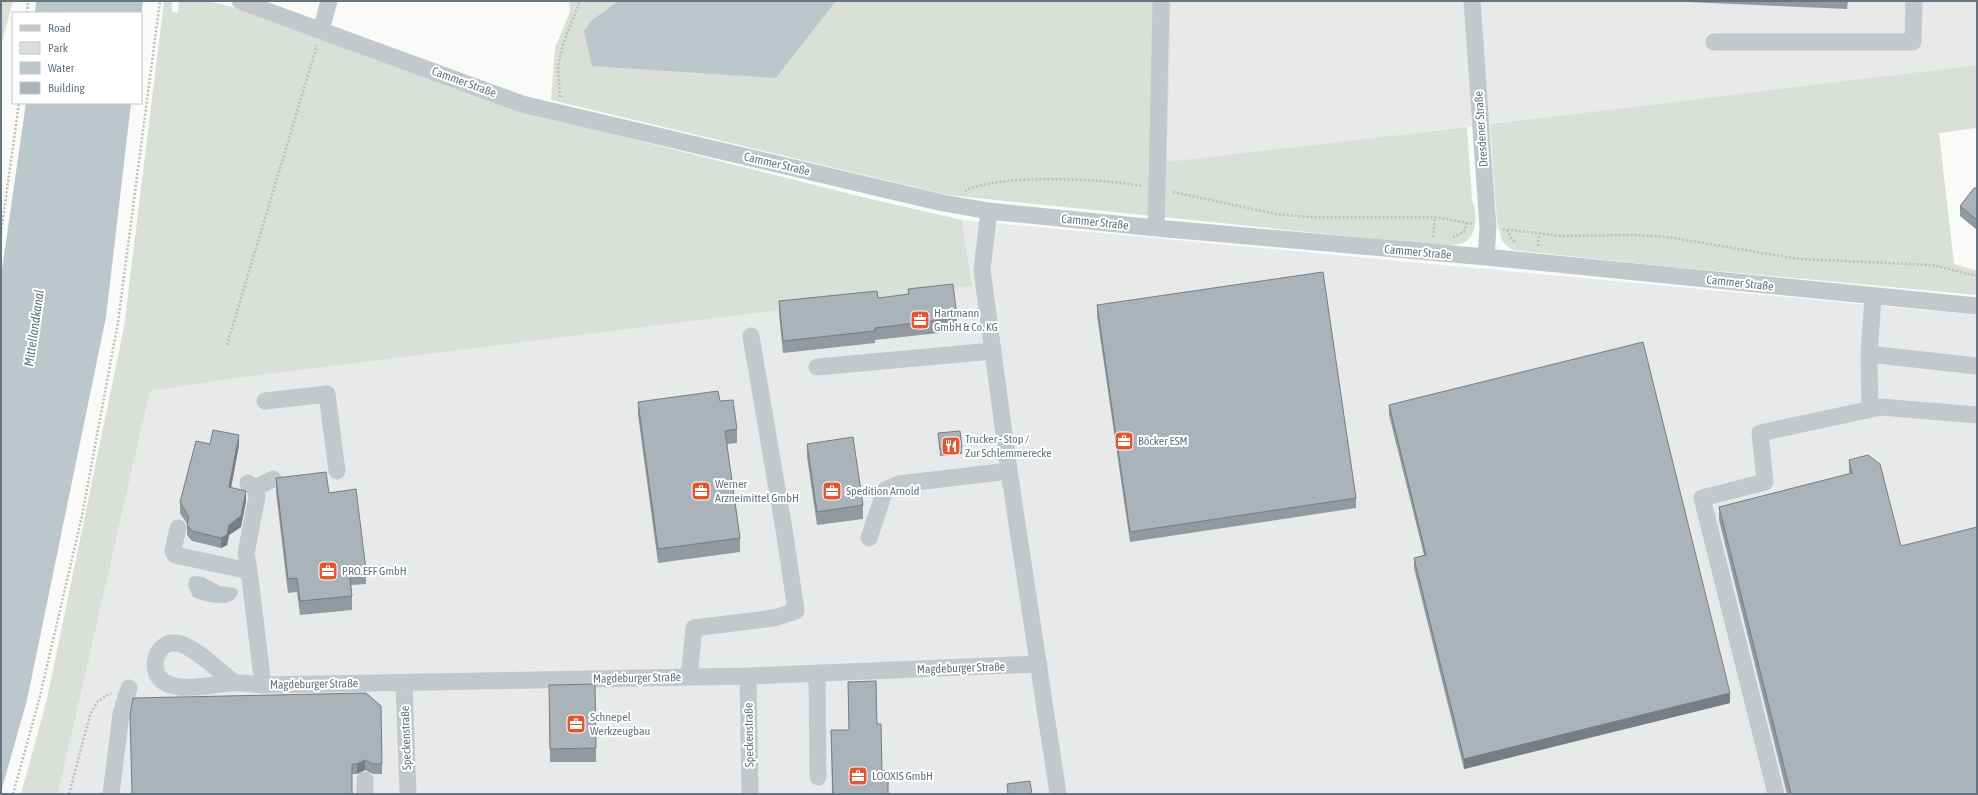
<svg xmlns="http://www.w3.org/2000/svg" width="1978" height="795" font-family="'Asap Condensed',sans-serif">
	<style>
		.built { fill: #e8e9e9 }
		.green { fill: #dadfd7 }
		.water { fill: #bbc7cb }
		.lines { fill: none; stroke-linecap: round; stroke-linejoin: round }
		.path { stroke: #bbbfc2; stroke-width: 2.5; stroke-dasharray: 2 2; stroke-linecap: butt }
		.minor { stroke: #c3c8cc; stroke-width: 17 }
		.wall { fill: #929a9f }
		.shaded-wall { fill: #777d82 }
		.building { fill: #aab3b9; stroke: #777d82 }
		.labels { text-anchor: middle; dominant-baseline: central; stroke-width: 4; stroke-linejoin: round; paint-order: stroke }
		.street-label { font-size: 12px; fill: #657683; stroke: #fff }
		.poi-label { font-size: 12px; fill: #657683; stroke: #fff; text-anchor: start }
		.water-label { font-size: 13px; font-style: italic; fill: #60757c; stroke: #fff }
	</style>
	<rect width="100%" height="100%" fill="#fafaf8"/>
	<path class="built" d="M1171 1H1977V65L1167 163Z
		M962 220 1977 315V794H58L150 391 236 378 972 286Z"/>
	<path class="green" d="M1 1H13L1 46Z
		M164 1H172V12L178 13 179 1H207L229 6 541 116 862 197 962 220 972 286 236 378 150 391 58 794H21L47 699 124 327Z
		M569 1H618L592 20 776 78 836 1H1171L1167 162 1467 127 1472 200C1478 214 1478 239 1460 244 1449 246 1435 244 1424 244L948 195 551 100 555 48 570 12Z
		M1977 65V128L1939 133 1954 264 1977 271V295L1664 266 1512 250 1502 241 1497 222 1490 124Z"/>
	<path class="water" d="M36 1H143L141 18V13H35Z
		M618 1H836L776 78 592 66 584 31 592 20Z
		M26 103H131L106 317 27 700 1 792V276Z
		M194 576 203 577 220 586 235 588 238 591C236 610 205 602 193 597L188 586 190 578Z"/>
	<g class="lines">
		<path class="path" d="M27 13 28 1
			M560 97 558 66 563 44 580 1
			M965 191C998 173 1105 179 1142 186
			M1173 192 1276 214 1309 217H1435L1473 224
			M1503 229 1561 236 1633 235 1668 237 1799 259 1932 265 1977 276
			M1507 230 1511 238 1516 243
			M1 233 19 103
			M1433 237 1435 217
			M1453 237 1464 232 1467 223
			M1538 246 1539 234
			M227 345 317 45
			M13 794 39 700 82 516 118 322 160 1
			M69 794 90 715 98 701 111 693"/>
		<path class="minor" d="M240 1 522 104 943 203 989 211 1156 228 1486 257 1977 306
			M1472 1 1488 227 1486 257
			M321 30 329 1
			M1714 42H1913L1914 1
			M989 211 982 270 1009 471 1058 794
			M1156 228 1161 1
			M1869 354 1977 366
			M817 367 993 351
			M265 401 327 394 337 471
			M1870 409 1869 354 1873 297
			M248 483 255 488 257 497 246 553 249 571
			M255 488 273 479
			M178 528 173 551 175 555 249 571 263 685
			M869 538 885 490 899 484 1009 471
			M817 673 818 777
			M748 676 750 794
			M689 677 694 628 774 618 796 611 785 536 751 336
			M235 683C220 672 198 650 181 644 155 636 145 675 168 684 188 692 214 683 235 683 245 683 254 684 263 685L748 676 1039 664
			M404 683 408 794
			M365 780V794
			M111 794 121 714 129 688
			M1776 794 1702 498 1765 482 1760 433 1881 407 1977 415"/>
	</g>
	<path class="wall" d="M1664 1H1848L1847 9Z
		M1977 188V230L1960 216V206Z
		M908 289 957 318V331L875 340V343L783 353 779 314V301L878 298 908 295Z
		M1097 305 1356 498V508L1130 542 1097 316Z
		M638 402 737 429V443L727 444 740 538V552L658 563 638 415Z
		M1389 405 1730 703 1464 769 1414 568V558L1424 555 1389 415Z
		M938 433 962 447V454L940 456Z
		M210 444 239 445 231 488 246 501 241 527 229 535 227 545 221 548 192 541 187 535V524L180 513V502Z
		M807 444 863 505V519L817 525 807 457Z
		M1849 460 1901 546 1977 794H1787L1719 520V507L1849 474Z
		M276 478 329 493 366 570V584L351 585 352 596V610L300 615 297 592 288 593 276 492Z
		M848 682 877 724 882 771 888 794H832L831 730H849Z
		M133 698 382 764V774H373L365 770 357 774H352Z
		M549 698 596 748V762H550Z"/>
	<path class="shaded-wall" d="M239 435V445L229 498V487Z
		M246 491V501L241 527 229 535 227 545 221 548V538L229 525Z
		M1730 693V703L1464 769V759Z
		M365 760V770L357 774V764Z"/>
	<path class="building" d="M1974 188H1977V220L1960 206Z
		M1323 272 1356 498 1130 532 1097 305Z
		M953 284 957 318 875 328V331L783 341 779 301 877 291 878 298 909 294 908 289Z
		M1643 342 1730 693 1464 759 1414 558 1426 555 1389 405Z
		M718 391 720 401 733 400 737 429 725 431 740 538 658 549 638 402Z
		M213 430 239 435 229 487 246 491 241 516 229 525 227 535 221 538 192 531 187 525 189 517 180 502 196 441 210 444Z
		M960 431 962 447 940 449 938 433Z
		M853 437 863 505 817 512 807 444Z
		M1868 455 1880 464 1901 546 1977 527V794H1791L1719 507 1852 473 1849 460Z
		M326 472 329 493 356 489 366 570 349 572 352 596 300 601 297 578 288 579 276 478Z
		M876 681 877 724H881L882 771H888V794H833L831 730H849L848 682Z
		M595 684 596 748 550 749 549 685Z
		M366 693 381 706 382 764H373L365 760 357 764H352V794H132L130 715 133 698Z
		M1030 781 1032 794H1008L1007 784Z"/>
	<defs>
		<g id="office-square" transform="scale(1)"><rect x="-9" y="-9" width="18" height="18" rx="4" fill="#e4572e" stroke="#fff"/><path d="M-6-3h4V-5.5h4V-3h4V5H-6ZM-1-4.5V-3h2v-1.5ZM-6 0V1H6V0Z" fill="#fff"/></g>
		<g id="restaurant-square" transform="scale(1)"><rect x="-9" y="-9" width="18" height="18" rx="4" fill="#e4572e" stroke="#fff"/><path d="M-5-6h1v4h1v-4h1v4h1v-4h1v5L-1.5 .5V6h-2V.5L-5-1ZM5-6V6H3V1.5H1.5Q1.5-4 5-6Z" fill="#fff"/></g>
	</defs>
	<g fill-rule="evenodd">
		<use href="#office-square" x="920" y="320"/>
		<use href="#office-square" x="1124" y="441"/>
		<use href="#restaurant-square" x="951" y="446"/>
		<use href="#office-square" x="701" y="491"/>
		<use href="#office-square" x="832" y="491"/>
		<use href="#office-square" x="328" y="571"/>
		<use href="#office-square" x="576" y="724"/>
		<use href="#office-square" x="858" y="776"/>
	</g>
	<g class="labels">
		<g class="street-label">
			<text transform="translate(464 82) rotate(20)">Cammer Straße</text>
			<text transform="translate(1481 129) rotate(-94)">Dresdener Straße</text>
			<text transform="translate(777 164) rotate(13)">Cammer Straße</text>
			<text transform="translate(1095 222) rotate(6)">Cammer Straße</text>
			<text transform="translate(1418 252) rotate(5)">Cammer Straße</text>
			<text transform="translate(1740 283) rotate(6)">Cammer Straße</text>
			<text transform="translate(961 668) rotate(-2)">Magdeburger Straße</text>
			<text transform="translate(637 678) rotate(-1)">Magdeburger Straße</text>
			<text transform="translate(314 684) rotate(-1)">Magdeburger Straße</text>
			<text transform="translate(749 735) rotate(-91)">Speckenstraße</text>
			<text transform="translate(406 738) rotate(-92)">Speckenstraße</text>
		</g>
		<g class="poi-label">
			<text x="934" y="313">Hartmann<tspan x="934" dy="14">GmbH &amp; Co. KG</tspan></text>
			<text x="965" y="439">Trucker - Stop /<tspan x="965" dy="14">Zur Schlemmerecke</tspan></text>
			<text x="1138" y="441">Böcker ESM</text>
			<text x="715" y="484">Werner<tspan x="715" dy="14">Arzneimittel GmbH</tspan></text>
			<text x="846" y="491">Spedition Arnold</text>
			<text x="342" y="571">PRO.EFF GmbH</text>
			<text x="590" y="717">Schnepel<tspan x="590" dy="14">Werkzeugbau</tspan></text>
			<text x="872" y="776">LOOXIS GmbH</text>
		</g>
		<g class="water-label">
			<text transform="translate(34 328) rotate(-82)">Mittellandkanal</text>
		</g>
	</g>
	<rect width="1978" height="795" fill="none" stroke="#657683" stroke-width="4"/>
	<rect x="12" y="12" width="130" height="92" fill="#ffffff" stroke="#c1c8cd"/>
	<rect x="20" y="25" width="20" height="6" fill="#c3c8cc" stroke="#c1c8cd"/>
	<text x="48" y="32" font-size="12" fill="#657683">Road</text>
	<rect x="20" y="42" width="20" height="12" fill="#dadfd7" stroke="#c1c8cd"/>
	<text x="48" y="52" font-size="12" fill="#657683">Park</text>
	<rect x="20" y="62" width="20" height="12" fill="#bbc7cb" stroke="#c1c8cd"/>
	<text x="48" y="72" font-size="12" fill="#657683">Water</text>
	<rect x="20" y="82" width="20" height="12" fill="#aab3b9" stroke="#c1c8cd"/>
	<text x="48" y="92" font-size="12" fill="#657683">Building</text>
</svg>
